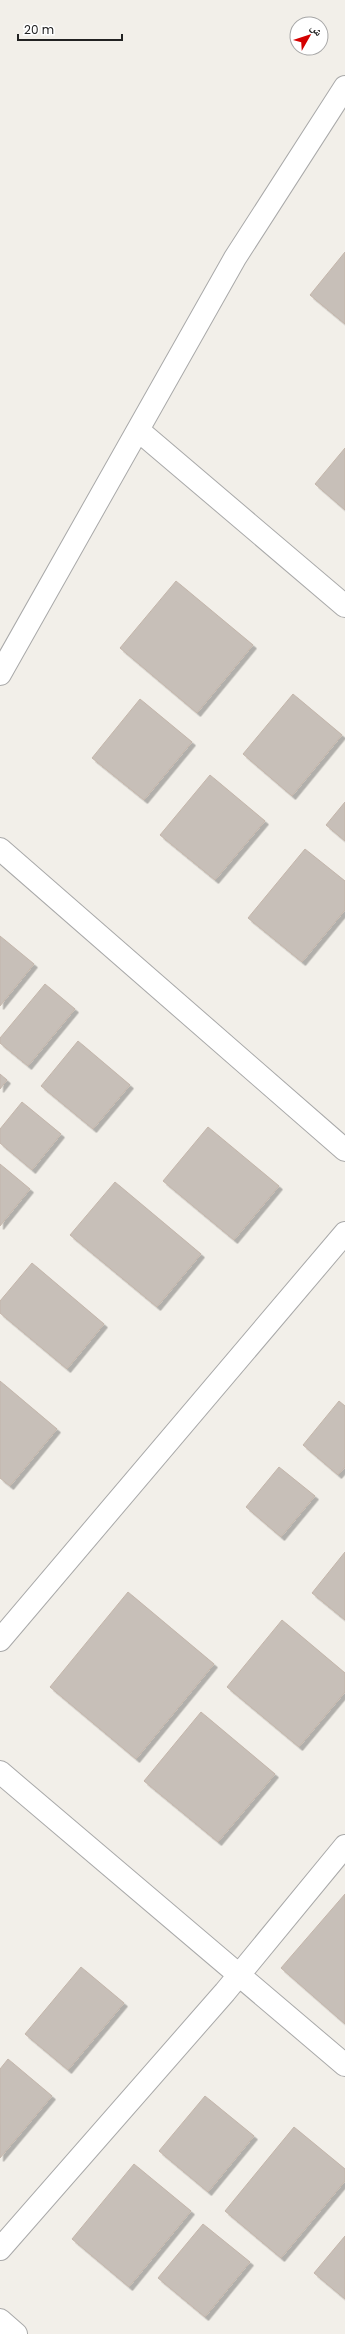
<svg xmlns="http://www.w3.org/2000/svg" width="345" height="2334" font-family="Poppins,'Noto Naskh Arabic',sans-serif">
	<style>
		.building { fill: #c7bfb8; stroke: #c4b6ab; filter: url(#shadow) }
		.lines { fill: none; stroke-linecap: round; stroke-linejoin: round }
		.minor-casing { stroke: #a9a9a9; stroke-width: 24 }
		.tertiary-casing { stroke: #a9a9a9; stroke-width: 24 }
		.minor { stroke: #fff; stroke-width: 22 }
		.tertiary { stroke: #fff; stroke-width: 22 }
	</style>
	<defs>
		<filter id="shadow"><feDropShadow dx="3.5" dy="3.5" stdDeviation="0" flood-color="#0004"/></filter>
	</defs>
	<rect width="100%" height="100%" fill="#f2efe9"/>
	<path class="building" d="M345 252V324L310 295Z
		M345 448V510L315 484Z
		M176 581 253 645 197 713 120 648Z
		M293 694 342 735 292 796 243 754Z
		M140 699 192 742 144 800 92 758Z
		M210 775 265 821 215 880 160 835Z
		M345 802V841L326 825Z
		M305 849 345 881V910L302 962 248 918Z
		M0 936 34 964 0 1006Z
		M45 984 75 1009 28 1066 0 1043V1038Z
		M78 1041 130 1085 93 1129 41 1086Z
		M0 1074 7 1080 0 1089Z
		M22 1102 61 1134 32 1170 0 1143V1129Z
		M208 1127 279 1186 234 1240 163 1181Z
		M0 1164 30 1189 0 1226Z
		M115 1182 201 1254 157 1307 70 1235Z
		M32 1263 104 1324 67 1369 0 1313V1301Z
		M0 1381 57 1429 10 1486 0 1478Z
		M339 1401 345 1406V1467L338 1475 303 1445Z
		M279 1467 315 1496 281 1537 246 1507Z
		M345 1552V1620L312 1593Z
		M128 1592 214 1664 136 1759 50 1687Z
		M282 1620 345 1673V1692L299 1747 227 1687Z
		M201 1712 275 1774 218 1842 144 1781Z
		M345 1894V2024L281 1968Z
		M81 1967 124 2003 68 2070 25 2034Z
		M8 2059 52 2096 0 2158V2069Z
		M205 2096 254 2136 208 2192 159 2151Z
		M294 2127 345 2169V2181L281 2258 225 2211Z
		M134 2164 191 2211 129 2287 72 2239Z
		M203 2224 250 2262 205 2317 158 2278Z
		M345 2236V2299L314 2273Z"/>
	<g class="lines">
		<g class="minor-casing">
			<path id="minor" d="M138 430 345 606
				M0 674 235 258 345 87
				M0 849 345 1150
				M0 1640 345 1233
				M0 1772 345 2065
				M0 2249 225 1992 345 1846"/>
		</g>
		<g class="tertiary-casing">
			<path id="tertiary" d="M0 2320 16 2334"/>
		</g>
		<use href="#minor" class="minor"/>
		<use href="#tertiary" class="tertiary"/>
	</g>
	<g transform="translate(309 36) rotate(51)"><circle r="19" fill="#ffffff" stroke="#a7a7a7"/>
	<path d="M0-3L7 15L0 10L-7 15Z" fill="#d40000"/>
	<text y="-6" font-size="11" font-weight="bold" text-anchor="middle" fill="#222222">ش</text>
	</g>
	<path d="M18 34v6h104v-6" fill="none" stroke="#222222" stroke-width="2"/>
	<text x="24" y="34" font-size="12" fill="#222222" stroke="#ffffff" stroke-width="3" paint-order="stroke">20 m</text>
</svg>
